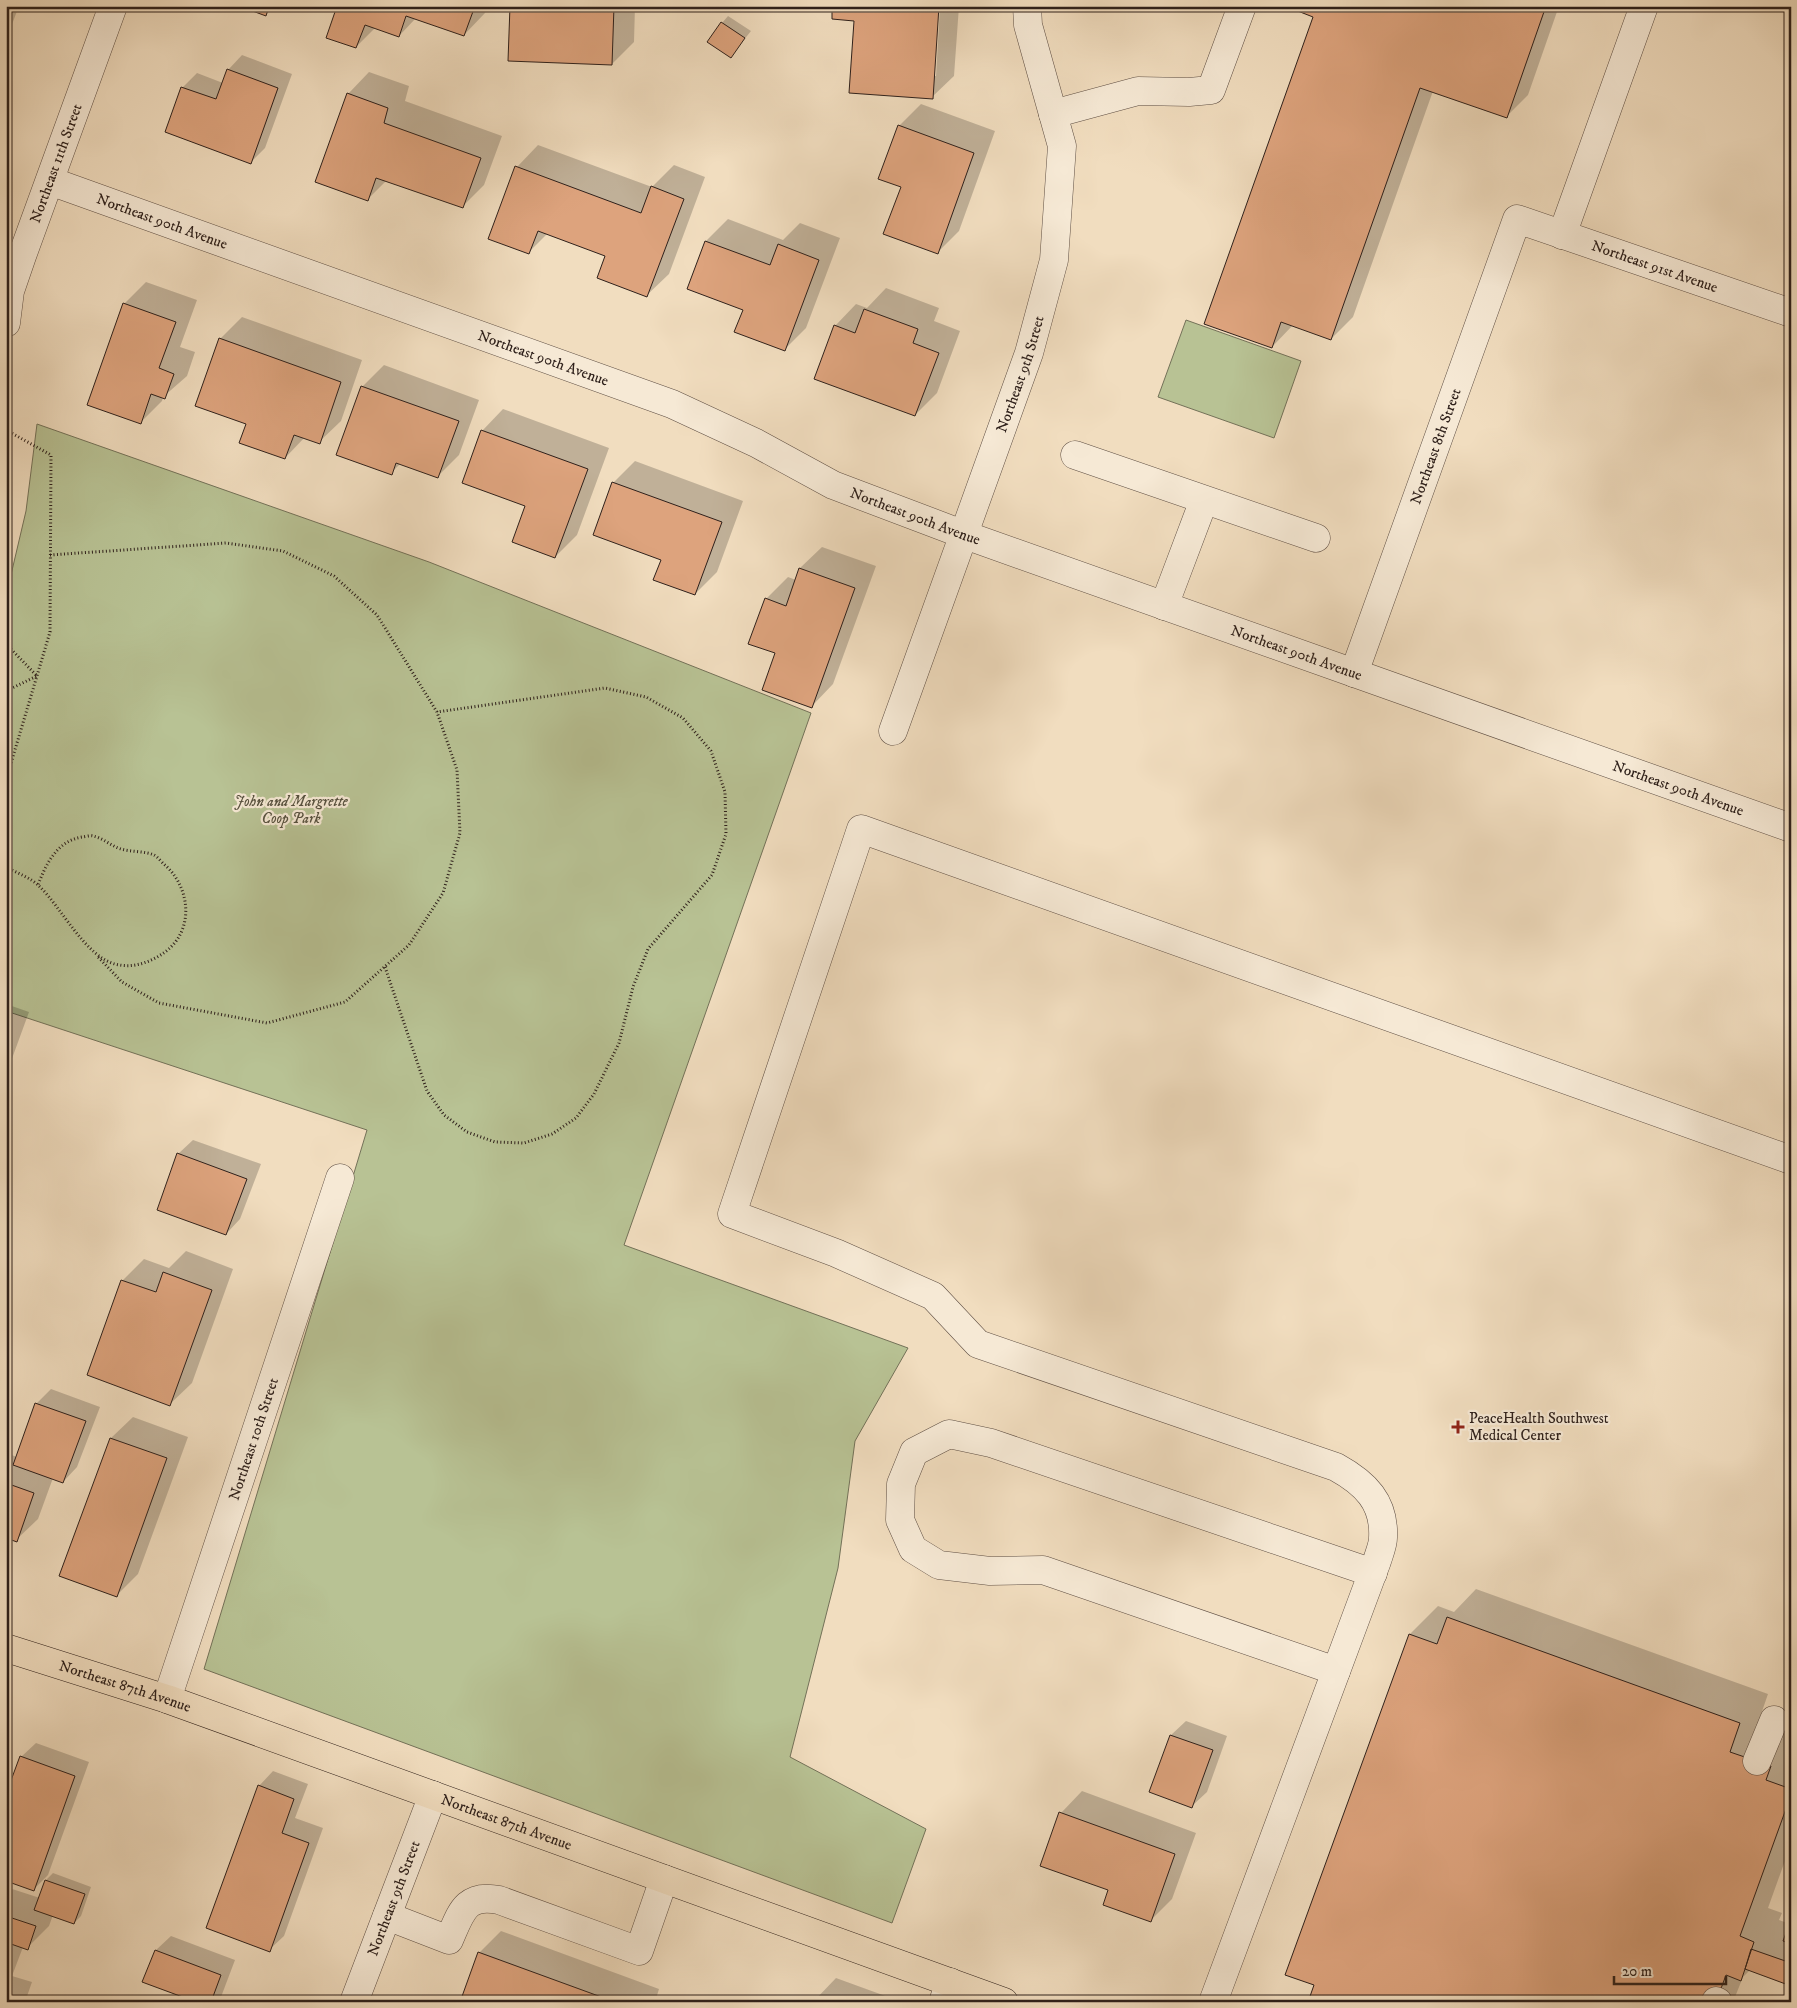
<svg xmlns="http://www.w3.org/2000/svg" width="1797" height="2008" font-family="'IM FELL DW Pica',serif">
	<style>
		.green { fill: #b8c294; stroke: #737158 }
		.shadow { fill: #0003 }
		.building { fill: #dda37d; stroke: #2e201b }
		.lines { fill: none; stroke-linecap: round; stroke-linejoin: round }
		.minor-casing { stroke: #5f4f44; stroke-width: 29 }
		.major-casing { stroke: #2e201b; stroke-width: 29 }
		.path { stroke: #2e201b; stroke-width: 3; stroke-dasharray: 1 2.5; stroke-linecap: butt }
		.minor { stroke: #f6e9d5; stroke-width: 28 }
		.major { stroke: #f1ddbf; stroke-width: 28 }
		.poi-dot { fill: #8f2418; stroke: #f6e9d5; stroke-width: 2 }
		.labels { text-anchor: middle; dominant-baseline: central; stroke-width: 4.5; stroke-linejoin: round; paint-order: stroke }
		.street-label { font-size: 15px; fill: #2e201b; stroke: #f6e9d5 }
		.park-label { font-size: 15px; font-style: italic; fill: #57513f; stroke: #f6e9d5 }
		.poi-label { font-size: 15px; fill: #2e201b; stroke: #f6e9d5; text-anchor: start }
	</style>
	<rect width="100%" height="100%" fill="#f1ddbf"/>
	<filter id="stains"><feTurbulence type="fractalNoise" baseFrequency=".004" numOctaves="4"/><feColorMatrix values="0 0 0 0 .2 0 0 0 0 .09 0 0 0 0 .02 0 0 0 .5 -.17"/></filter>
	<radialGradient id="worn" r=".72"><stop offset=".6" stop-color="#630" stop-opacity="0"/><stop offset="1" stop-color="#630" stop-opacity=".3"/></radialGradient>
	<path class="green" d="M1186 320 1301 361 1274 438 1158 397Z
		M37 424 429 562 811 713 624 1245 908 1348 855 1441 838 1568 790 1757 926 1829 892 1923 204 1669 367 1130 6 1011V596L26 511Z"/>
	<path class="shadow" d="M6 6H19L6 40Z
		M242 6H274L266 15Z
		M338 6H488L485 13 464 35 416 18 399 36 375 28 356 47Z
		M512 6H635L634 42 612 64Z
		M940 6H959L954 76 932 97 856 19 933 76H936Z
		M1286 6H1559L1528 95 1506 117 1433 91 1353 317 1331 339 1293 325 1272 347 1314 16Z
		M728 16 751 31 731 56 722 23Z
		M242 55 292 74 265 148 251 162 182 88 197 73 223 83 228 70Z
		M369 72 409 86 405 101 502 136 484 185 462 207 387 180 368 199 348 94Z
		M921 104 995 131 959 231 937 253 902 186 899 126Z
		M538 145 652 187 674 165 705 177 669 274 647 295 607 255 548 233 529 252 517 167Z
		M728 219 783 240 800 223 840 238 806 328 784 350 745 309 689 288 706 241Z
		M146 282 197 300 180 347 195 352 187 376 163 397 162 401 140 423 124 304Z
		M886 288 939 308 934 321 960 331 937 393 915 415 835 326 856 304 867 308Z
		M242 317 362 360 341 421 319 442 305 437 285 458 248 423 220 339Z
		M384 365 479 400 459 455 438 476 401 463 391 473 362 387Z
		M503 409 609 448 577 535 555 557 527 505 482 431Z
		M635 461 743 501 717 572 695 594 662 559 613 483Z
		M822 547 876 566 833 684 812 706 777 652 766 599 788 577 796 580 800 568Z
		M6 1004 29 1012 6 1075Z
		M193 1140 261 1164 240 1219 226 1234 178 1154Z
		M186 1251 233 1269 192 1383 170 1404 122 1281 144 1259 169 1268Z
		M51 1389 100 1407 77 1467 63 1482 53 1478 38 1519 16 1540 6 1537V1453L17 1457 36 1404Z
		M133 1417 188 1437 138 1574 116 1596 61 1576 111 1438Z
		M1476 1589 1768 1694 1758 1723 1791 1735V1844L1768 1908 1782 1913 1779 1920 1790 1924 1791 1923V1984L1750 1970 1743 1977 1733 2002H1309L1316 1985 1410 1634 1438 1606 1454 1612Z
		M1186 1721 1227 1736 1207 1792 1192 1806 1151 1791 1171 1735Z
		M36 1743 89 1762 48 1875 33 1890 21 1757Z
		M273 1771 308 1784 295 1818 323 1828 284 1936 269 1950 259 1786Z
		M1082 1791 1196 1833 1172 1899 1150 1921 1110 1890 1061 1813Z
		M53 1873 91 1887 81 1916 74 1923 53 1915 49 1926 27 1948 23 1947 12 1976 32 1982 25 2002H6V1887L40 1898 46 1880Z
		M501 1931 659 1989 655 2002H462L479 1953Z
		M171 1936 235 1960 221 1997 233 2002H188L189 1999 144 1982 156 1950Z
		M836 1978 902 2002H813Z"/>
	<path class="building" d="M239 6H269L266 16Z
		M337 6H475L464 36 406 16 399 37 365 25 356 48 326 38Z
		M510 6H614L612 65 508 61Z
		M832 6H939L933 99 849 93 854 21 832 19Z
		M1285 6H1546L1507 118 1420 88 1331 340 1281 322 1272 348 1204 324 1313 17Z
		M1775 6H1791V12Z
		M721 22 745 38 731 58 707 42Z
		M227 69 278 88 251 164 165 132 181 87 216 99Z
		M347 93 388 108 384 123 481 158 463 208 376 178 368 201 315 182Z
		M898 125 974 153 938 254 883 234 901 187 878 179Z
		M515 166 641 213 651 186 684 199 647 297 597 278 605 256 538 231 529 254 488 239Z
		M705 241 770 265 778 244 819 260 785 351 734 332 743 310 687 289Z
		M123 303 176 322 159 368 174 374 165 399 151 394 141 424 87 405Z
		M864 309 918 329 913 343 939 353 915 416 814 379 834 325 855 333Z
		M219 338 341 382 320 444 294 435 285 459 239 443 246 424 195 406Z
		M361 386 459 421 438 478 396 463 392 475 336 455Z
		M481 430 588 469 555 558 512 542 525 506 462 483Z
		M612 482 722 522 695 595 653 580 661 560 593 535Z
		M799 568 855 588 812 708 762 690 775 653 748 644 765 598 786 606Z
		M177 1153 247 1179 226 1235 157 1210Z
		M163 1272 212 1290 170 1406 87 1375 121 1280 156 1292Z
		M35 1403 86 1421 63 1483 13 1465Z
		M110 1438 167 1458 117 1597 59 1576Z
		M6 1483 34 1493 17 1542 6 1538Z
		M1447 1617 1740 1723 1730 1752 1771 1766 1766 1780 1791 1789V1795L1740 1936 1754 1942 1741 1981 1726 1975 1716 2002H1308L1314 1985 1285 1975 1409 1634 1437 1644Z
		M1170 1735 1213 1750 1192 1808 1149 1792Z
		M20 1756 75 1776 34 1891 6 1881V1794Z
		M258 1785 294 1799 282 1833 309 1843 270 1952 206 1928Z
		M1059 1812 1175 1854 1151 1922 1103 1905 1108 1890 1040 1866Z
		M45 1880 85 1894 74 1924 34 1910Z
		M6 1916 36 1926 28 1950 11 1944 6 1957Z
		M1791 1919V1944L1783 1941Z
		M1751 1949 1791 1963V1986L1745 1969Z
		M155 1950 221 1975 211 2002H187L188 1999 142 1982Z
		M478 1952 615 2002H460Z"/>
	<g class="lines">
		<g class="minor-casing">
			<g id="minor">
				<path d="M1053 114 1138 91 1189 92 1211 90 1242 6"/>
				<path id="s1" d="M50 181 672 404 756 443 833 485 965 535 1791 828"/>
				<path d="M1562 235 1644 6"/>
				<path id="s2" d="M6 323 10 291 22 256 113 6"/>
				<path d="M1075 455 1316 538"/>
				<path d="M1164 606 1204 500"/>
				<path id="s3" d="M1354 673 1517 219 1791 313"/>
				<path id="s4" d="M893 731 1029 353 1054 260 1062 146 1028 25 1027 6"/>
				<path d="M1336 1671 1043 1570 990 1571 939 1565 913 1549 900 1520 901 1484 914 1452 949 1434 991 1443 1373 1573"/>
				<path id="s5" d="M167 1699 340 1178"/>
				<path d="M1757 1761 1774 1720"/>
				<path d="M387 1916 449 1940C461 1913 465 1893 499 1900L639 1951 664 1879"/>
				<path d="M1716 2001 1718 2002"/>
				<path id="s6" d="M354 2002 433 1795"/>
				<path d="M943 2002 950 1982"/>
				<path d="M1213 2002 1377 1561C1379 1554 1383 1545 1383 1538 1385 1502 1365 1483 1336 1467L978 1344 933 1296 836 1253 732 1214 861 829 1791 1160"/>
			</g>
		</g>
		<g class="major-casing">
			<g id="major">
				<path id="s7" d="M6 1648 167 1699 1004 2002"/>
			</g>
		</g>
		<path class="path" d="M6 430 51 455 50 632 6 780
			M50 555 226 543 283 551 334 576 377 615 437 712 457 770 460 833 443 893 409 945 345 1002 267 1023 159 1003 122 982 97 956
			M6 644 37 676 6 691
			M6 867C17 873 31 878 39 886 62 908 85 956 115 964 133 969 151 962 165 952 195 930 190 888 166 866 162 863 158 857 154 855 145 851 131 852 121 849 111 846 103 838 93 836 90 835 85 837 82 837 57 841 46 864 38 885
			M385 967 427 1091 444 1115 467 1132 495 1142 524 1143 552 1134 576 1118 594 1094 619 1043 633 987 648 949 712 875 726 834 725 792 711 751 683 718 646 697 605 688 437 712"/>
		<use href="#minor" class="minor"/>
		<use href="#major" class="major"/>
	</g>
	<path class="poi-dot" d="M1455.5 1419.5h5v5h5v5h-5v5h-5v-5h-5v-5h5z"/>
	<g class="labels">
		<g class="street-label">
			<text stroke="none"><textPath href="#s2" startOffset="168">Northeast 11th Street</textPath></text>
			<text stroke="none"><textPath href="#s1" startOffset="119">Northeast 90th Avenue</textPath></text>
			<text stroke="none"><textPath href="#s3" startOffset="628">Northeast 91st Avenue</textPath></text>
			<text stroke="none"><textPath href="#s1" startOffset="524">Northeast 90th Avenue</textPath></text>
			<text stroke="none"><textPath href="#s4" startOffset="379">Northeast 9th Street</textPath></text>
			<text stroke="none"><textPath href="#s3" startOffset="241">Northeast 8th Street</textPath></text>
			<text stroke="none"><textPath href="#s1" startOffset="929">Northeast 90th Avenue</textPath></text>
			<text stroke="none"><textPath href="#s1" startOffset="1334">Northeast 90th Avenue</textPath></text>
			<text stroke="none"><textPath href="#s1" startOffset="1739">Northeast 90th Avenue</textPath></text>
			<text stroke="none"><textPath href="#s5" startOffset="274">Northeast 10th Street</textPath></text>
			<text stroke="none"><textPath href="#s7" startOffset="125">Northeast 87th Avenue</textPath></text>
			<text stroke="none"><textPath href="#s7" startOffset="530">Northeast 87th Avenue</textPath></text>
			<text stroke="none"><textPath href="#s6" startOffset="111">Northeast 9th Street</textPath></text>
		</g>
		<g class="park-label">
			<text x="291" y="801">John and Margrette<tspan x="291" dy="17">Coop Park</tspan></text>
		</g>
		<g class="poi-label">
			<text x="1469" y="1418">PeaceHealth Southwest<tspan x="1469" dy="17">Medical Center</tspan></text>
		</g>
	</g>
	<rect width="1797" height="2008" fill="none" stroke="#f1ddbf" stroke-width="25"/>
	<rect x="8" y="8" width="1782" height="1993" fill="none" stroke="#2e201b" stroke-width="2.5"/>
	<rect x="12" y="12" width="1772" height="1983" fill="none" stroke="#2e201b"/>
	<path d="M1614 1976v8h112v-8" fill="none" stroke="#2e201b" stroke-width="2.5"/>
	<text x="1622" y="1976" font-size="15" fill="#2e201b" stroke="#f6e9d5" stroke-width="4" paint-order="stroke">20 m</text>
	<rect width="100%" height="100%" filter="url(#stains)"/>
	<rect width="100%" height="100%" fill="url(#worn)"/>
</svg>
